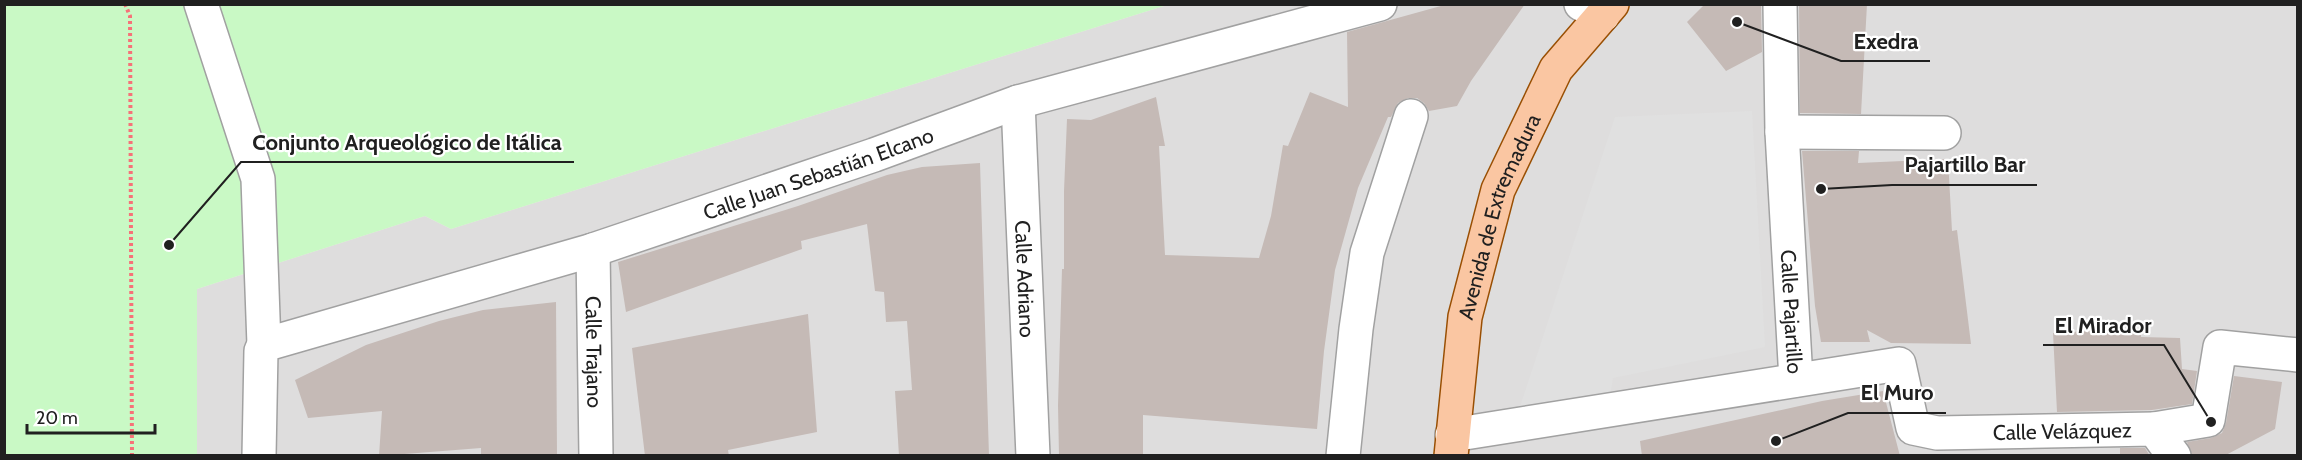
<svg xmlns="http://www.w3.org/2000/svg" width="2302" height="460" font-family="Cabin,sans-serif">
  <style>
    .residential { fill: #dedddd }
    .park { fill: #c9f9c5 }
    .parking { fill: #e0e0e0 }
    .building { fill: #c5bab6 }
    .lines { fill: none; stroke-linecap: round; stroke-linejoin: round }
    .minor-casing { stroke: #a1a1a1; stroke-width: 36 }
    .major-casing { stroke: #994f03; stroke-width: 36 }
    .path { stroke: #f77178; stroke-width: 4; stroke-dasharray: 3 3; stroke-linecap: butt }
    .minor { stroke: #fff; stroke-width: 33 }
    .major { stroke: #fac6a2; stroke-width: 33 }
    .labels { text-anchor: middle; dominant-baseline: central; stroke-width: 4.5; stroke-linejoin: round; paint-order: stroke }
    .street-label { font-size: 21px; fill: #202020; stroke: #fff }
    .leader { fill: none; stroke: #202020; stroke-width: 2 }
    .callout-dot { fill: #202020; stroke: #fff; stroke-width: 2 }
    .callout-label { font-size: 22px; text-anchor: middle; font-weight: bold; fill: #202020; stroke: #fff; stroke-width: 4.5; stroke-linejoin: round; paint-order: stroke }
  </style>
  <rect width="100%" height="100%" fill="#f0ebe6"/>
  <path class="residential" d="M1167,5h1130v450h-2100v-166l228,-73 26,13z"/>
  <path class="park" d="M4,5h1163l-716,224 -26,-13 -228,73v167l-192,-1z"/>
  <path class="parking" d="M1752,111l13,236 -152,31 -4,23 -91,12 97,-296z"/>
  <path class="building" d="M1448,4h77l-54,77 -14,25 -28,5 -5,-8 -7,-5h-9l-10,5 -7,14h-3l-30,71 -23,82 -11,81 -7,78 -174,-14v41h-84l-1,-51 4,-136h2v-78l3,-72 24,1 65,-23 9,49h-6l6,109 94,3 12,-42 12,-71 5,1 22,-54 38,15 -1,-75z
    M1705,4h56l1,48 -36,19 -39,-49z
    M1799,4h68l-6,110 -61,-1z
    M1802,151h57l-1,12 90,-4 4,72 5,-1 14,114 -80,-1 -24,-13 3,12h-49l-6,-36z
    M980,163l9,293h-90l-4,-65 17,-1 -5,-69 -21,1 -2,-30 -9,-1 -8,-67 -66,17 1,8 -176,63 -8,-50 180,-56 89,-31 35,-8z
    M556,302l1,154h-76v-8l-102,8 3,-45 -74,7 -13,-38 71,-35 73,-24 44,-11z
    M808,314l9,118 -89,18 1,6h-84l-13,-108z
    M2141,328v9l39,1 2,31 15,2 -5,33 -40,6 -95,2 -4,-79z
    M2234,376l48,6 -7,47 -51,27h-32l-5,-14 24,-4 11,-5 4,-10z
    M1883,391l17,65h-258l-2,-15 182,-40z
    M2120,448h25l5,8h-30z"/>
  <g class="lines">
    <g class="minor-casing">
      <g id="minor">
        <path d="M201,4l57,175 6,166"/>
        <path d="M1581,4l22,11"/>
        <path id="s1" d="M1780,4l2,128 14,248"/>
        <path id="s2" d="M1018,102l15,354"/>
        <path d="M1782,132l162,1"/>
        <path id="s3" d="M593,250l3,206"/>
        <path d="M2154,429l54,-9 12,-73 78,8"/>
        <path id="s4" d="M1452,435l447,-71 14,64 24,5 217,-4 20,27"/>
        <path id="s5" d="M259,456l2,-105 3,-6 329,-95 281,-95 144,-53 362,-98"/>
        <path d="M1343,456l13,-127 11,-76 44,-137"/>
      </g>
    </g>
    <g class="major-casing">
      <g id="major">
        <path id="s6" d="M1451,456l14,-139 33,-127 58,-121 56,-65"/>
      </g>
    </g>
    <path class="path" d="M125,4l5,12 2,440"/>
    <use href="#minor" class="minor"/>
    <use href="#major" class="major"/>
  </g>
  <g class="labels">
    <g class="street-label">
      <text stroke="none"><textPath href="#s5" startOffset="692">Calle Juan Sebastián Elcano</textPath></text>
      <text stroke="none"><textPath href="#s6" startOffset="246">Avenida de Extremadura</textPath></text>
      <text stroke="none"><textPath href="#s2" startOffset="177">Calle Adriano</textPath></text>
      <text stroke="none"><textPath href="#s1" startOffset="308">Calle Pajartillo</textPath></text>
      <text stroke="none"><textPath href="#s3" startOffset="102">Calle Trajano</textPath></text>
      <text stroke="none"><textPath href="#s4" startOffset="668">Calle Velázquez</textPath></text>
    </g>
  </g>
  <path class="leader" d="M1737 22L1841 61H1930M169 245L241 162H574M1821 189L1892 185H2037M2211 422L2164 345H2043M1776 441L1848 413H1946"/>
  <g class="callout-dot">
    <circle cx="1737" cy="22" r="6"/>
    <circle cx="169" cy="245" r="6"/>
    <circle cx="1821" cy="189" r="6"/>
    <circle cx="2211" cy="422" r="6"/>
    <circle cx="1776" cy="441" r="6"/>
  </g>
  <g class="callout-label">
    <text x="1886" y="49">Exedra</text>
    <text x="407" y="150">Conjunto Arqueológico de Itálica</text>
    <text x="1965" y="172">Pajartillo Bar</text>
    <text x="2103" y="333">El Mirador</text>
    <text x="1897" y="400">El Muro</text>
  </g>
  <rect width="2302" height="460" fill="none" stroke="#202020" stroke-width="12"/>
  <path d="M27 424v9h128v-9" fill="none" stroke="#202020" stroke-width="3"/>
  <text x="36" y="424" font-size="18" fill="#202020" stroke="#ffffff" stroke-width="4.5" paint-order="stroke">20 m</text>
</svg>
